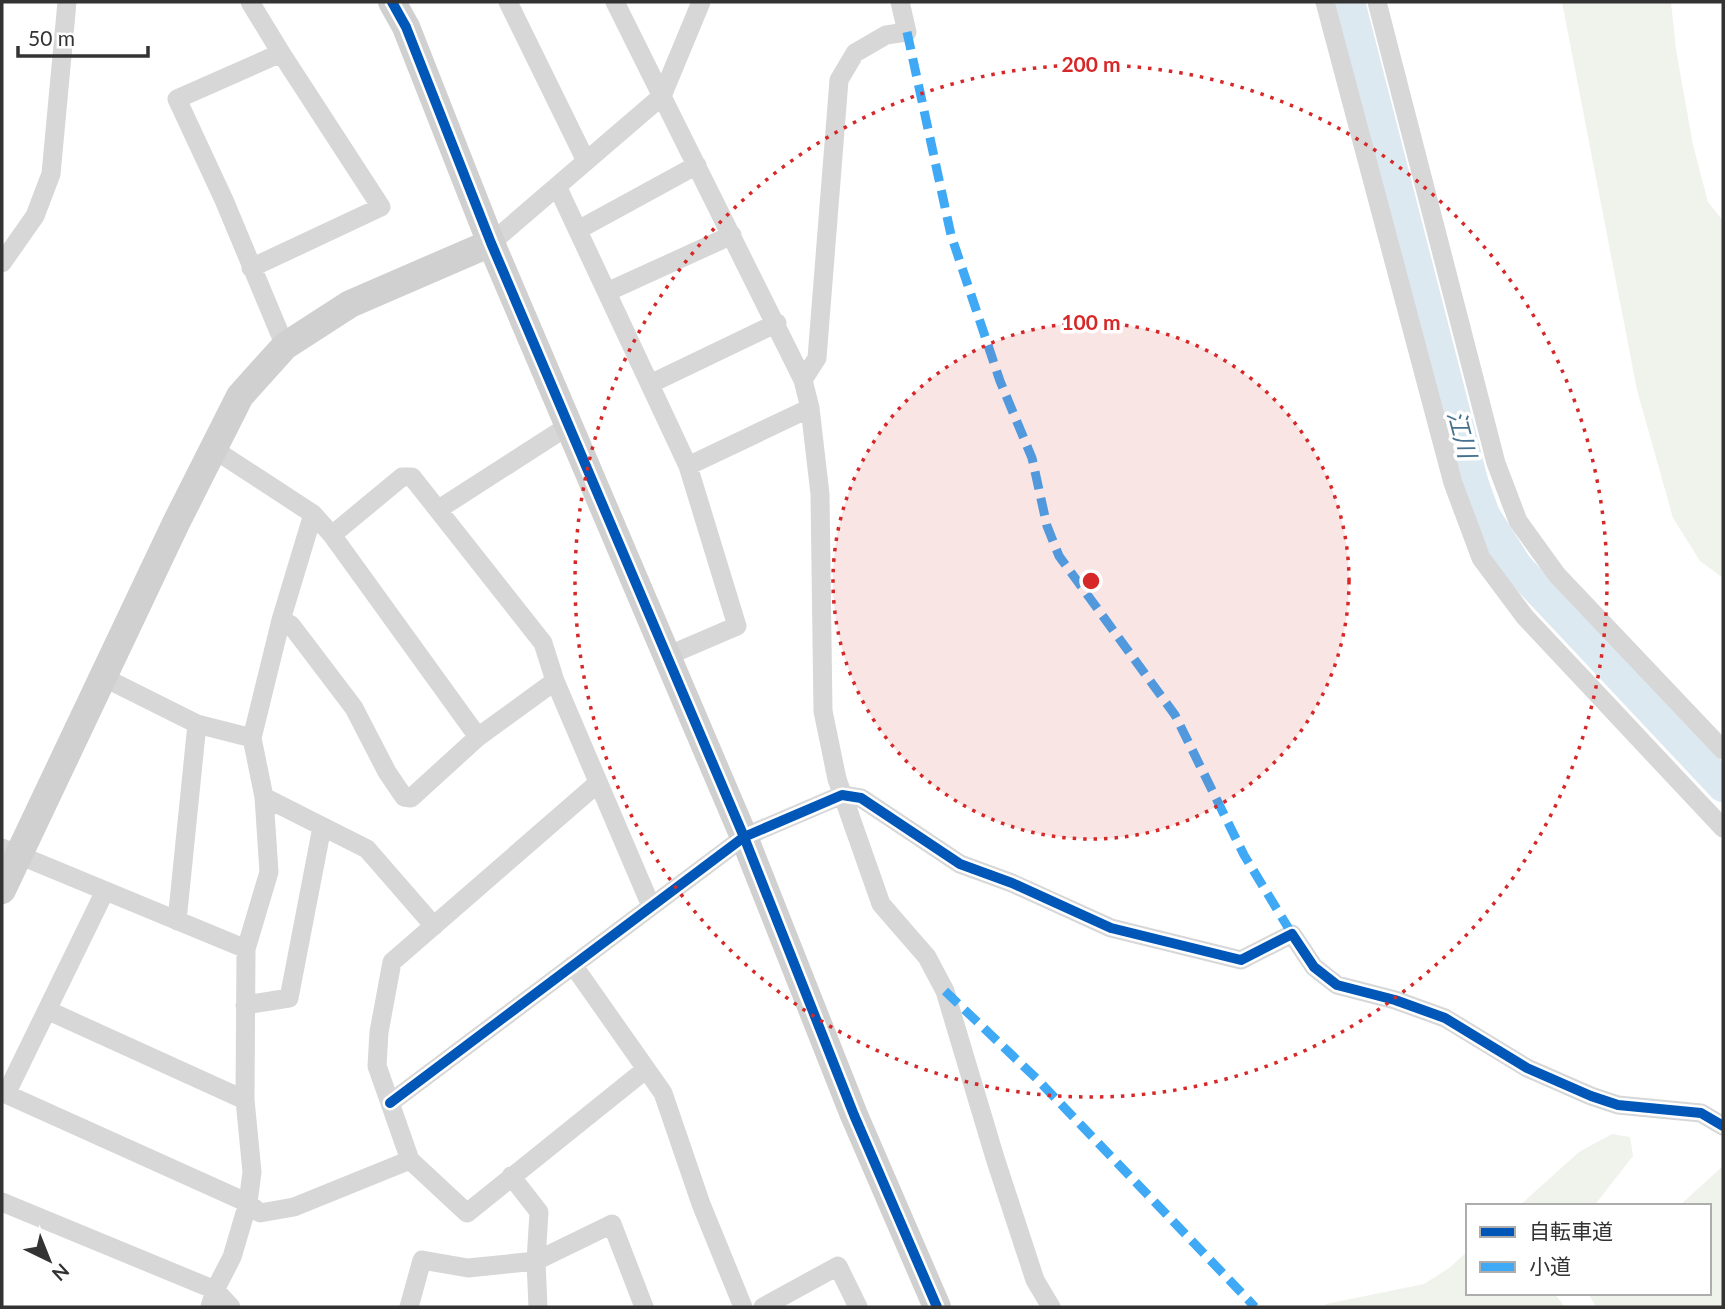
<svg xmlns="http://www.w3.org/2000/svg" width="1725" height="1309" font-family="Lato,'Noto Sans JP',sans-serif">
  <style>
    .green { fill: #f0f3ec }
    .lines { fill: none; stroke-linecap: round; stroke-linejoin: round }
    .river { stroke: #dde9f0; stroke-width: 32 }
    .street { stroke: #d7d7d7; stroke-width: 19 }
    .secondary { stroke: #d0d0d0; stroke-width: 28 }
    .quiet { stroke: #3fa9f5; stroke-width: 9; stroke-dasharray: 18 9; stroke-linecap: butt }
    .cycleway-casing { stroke: #fff; stroke-width: 15 }
    .cycleway { stroke: #0057b8; stroke-width: 10 }
    .ring { fill: none; stroke: #d62828; stroke-width: 3.5; stroke-dasharray: 3.5 7 }
    .labels { text-anchor: middle; dominant-baseline: central; stroke-width: 7; stroke-linejoin: round; paint-order: stroke }
    .water-label { font-size: 24px; font-style: italic; fill: #46728f; stroke: #fff }
    .centre { fill: #d62828; stroke: #fff; stroke-width: 3.5 }
    .ring-label { font-size: 21px; text-anchor: middle; font-weight: bold; fill: #d62828; stroke: #fff; stroke-width: 7; stroke-linejoin: round; paint-order: stroke }
  </style>
  <rect width="100%" height="100%" fill="#fff"/>
  <path class="green" d="M1562,2h109l5,48 17,95 15,57 15,19v357l-23,-17 -27,-43 -36,-128z
    M1612,1134l18,3 3,19 -39,50h-75l60,-54z
    M1723,1166v141h-127l-8,-14h121v-87h-30z
    M1468,1251v42h86l11,14h-240l1,-3 98,-20 25,-16z"/>
  <g class="lines">
    <path class="river" d="M1349,2l123,479 12,34 33,52 206,219"/>
    <path class="street" d="M250,2l31,51 100,154 -130,61
      M508,2l78,159
      M615,2l188,378 7,28 10,86 3,217 14,68 44,125 46,53 18,34 50,167 40,122 16,27
      M1325,2l128,481 28,75 44,59 198,211
      M1377,2l119,461 22,58 39,54 166,175
      M281,53l-104,46 47,101 61,146
      M557,186l131,280 49,160 -70,30
      M578,230l119,-65
      M491,243l171,-147 39,-94
      M2,263l33,-47 16,-42 16,-172
      M607,292l125,-57
      M803,380l14,-22 22,-278 16,-27 31,-18 21,-3 -7,-30
      M650,384l127,-61
      M212,448l101,66 19,21 146,202
      M688,466l122,-58
      M439,509l129,-83
      M332,535l70,-58h10l131,166 12,38 96,225
      M281,620l10,5 63,83 33,64 17,25 7,1 67,-61 77,-56
      M103,677l94,47 55,14
      M598,783l-206,179 -13,70 -2,34 33,94 57,53 178,-143
      M264,797l103,52 67,77
      M2,848l244,101
      M105,891l-99,203 242,109 12,10 34,-6 116,-47
      M177,921l20,-197
      M573,965l90,128 38,111 42,103
      M245,1005l44,-7 33,-171
      M47,1010l198,90
      M390,1103l354,-266 98,-42 19,3 99,66 52,19 99,45 130,32 51,-26 22,33 23,18 58,15 50,18 82,50 64,28 27,9 83,8 22,13
      M511,1176l28,36 -3,49 2,46
      M2,1202l213,88 16,17
      M210,1307l5,-17 17,-33 16,-54 4,-31 -7,-72 1,-151 23,-77 -5,-75 -12,-59 29,-118 32,-106
      M409,1307l13,-47 46,8 68,-7 76,-37 32,83
      M763,1307l75,-41 20,41"/>
    <path class="secondary" d="M392,2l14,25 85,216 253,594 110,278 83,192
      M2,890l174,-367 64,-127 45,-50 65,-42 141,-61"/>
    <path class="quiet" d="M907,32l44,203 49,146 32,77 15,68 12,30 116,159 69,140 48,79
      M945,991l92,88 218,228"/>
    <g class="cycleway-casing">
      <path id="cycleway" d="M392,2l14,25 85,216 253,594 110,278 83,192
        M390,1103l354,-266 98,-42 19,3 99,66 52,19 99,45 130,32 51,-26 22,33 23,18 58,15 50,18 82,50 64,28 27,9 83,8 22,13"/>
    </g>
    <use href="#cycleway" class="cycleway"/>
  </g>
  <circle cx="1091" cy="581" r="258" fill="#d62828" fill-opacity=".12"/>
  <g class="ring">
    <circle cx="1091" cy="581" r="258"/>
    <circle cx="1091" cy="581" r="516"/>
  </g>
  <g class="labels">
    <g class="water-label">
      <text transform="translate(1463 434) rotate(75)">江川</text>
    </g>
  </g>
  <circle cx="1091" cy="581" r="10" class="centre"/>
  <g class="ring-label">
    <text x="1091" y="72">200 m</text>
    <text x="1091" y="330">100 m</text>
  </g>
  <rect width="1725" height="1309" fill="none" stroke="#333333" stroke-width="7"/>
  <rect x="1466" y="1204" width="245" height="91" fill="#ffffff" stroke="#adadad" stroke-width="2"/>
  <rect x="1480" y="1227" width="35" height="10" fill="#0057b8" stroke="#adadad" stroke-width="2"/>
  <text x="1529" y="1239" font-size="21" fill="#333333">自転車道</text>
  <rect x="1480" y="1262" width="35" height="10" fill="#3fa9f5" stroke="#adadad" stroke-width="2"/>
  <text x="1529" y="1274" font-size="21" fill="#333333">小道</text>
  <g transform="translate(49 1260) rotate(137)" stroke="#ffffff" stroke-width="5" paint-order="stroke">
  <path d="M0-5L12 26L0 18L-12 26Z" fill="#333333"/>
  <text y="-10" font-size="19" font-weight="bold" text-anchor="middle" fill="#333333">N</text>
  </g>
  <path d="M18 46v10h130v-10" fill="none" stroke="#333333" stroke-width="3.5"/>
  <text x="28" y="46" font-size="21" fill="#333333" stroke="#ffffff" stroke-width="5" paint-order="stroke">50 m</text>
</svg>
